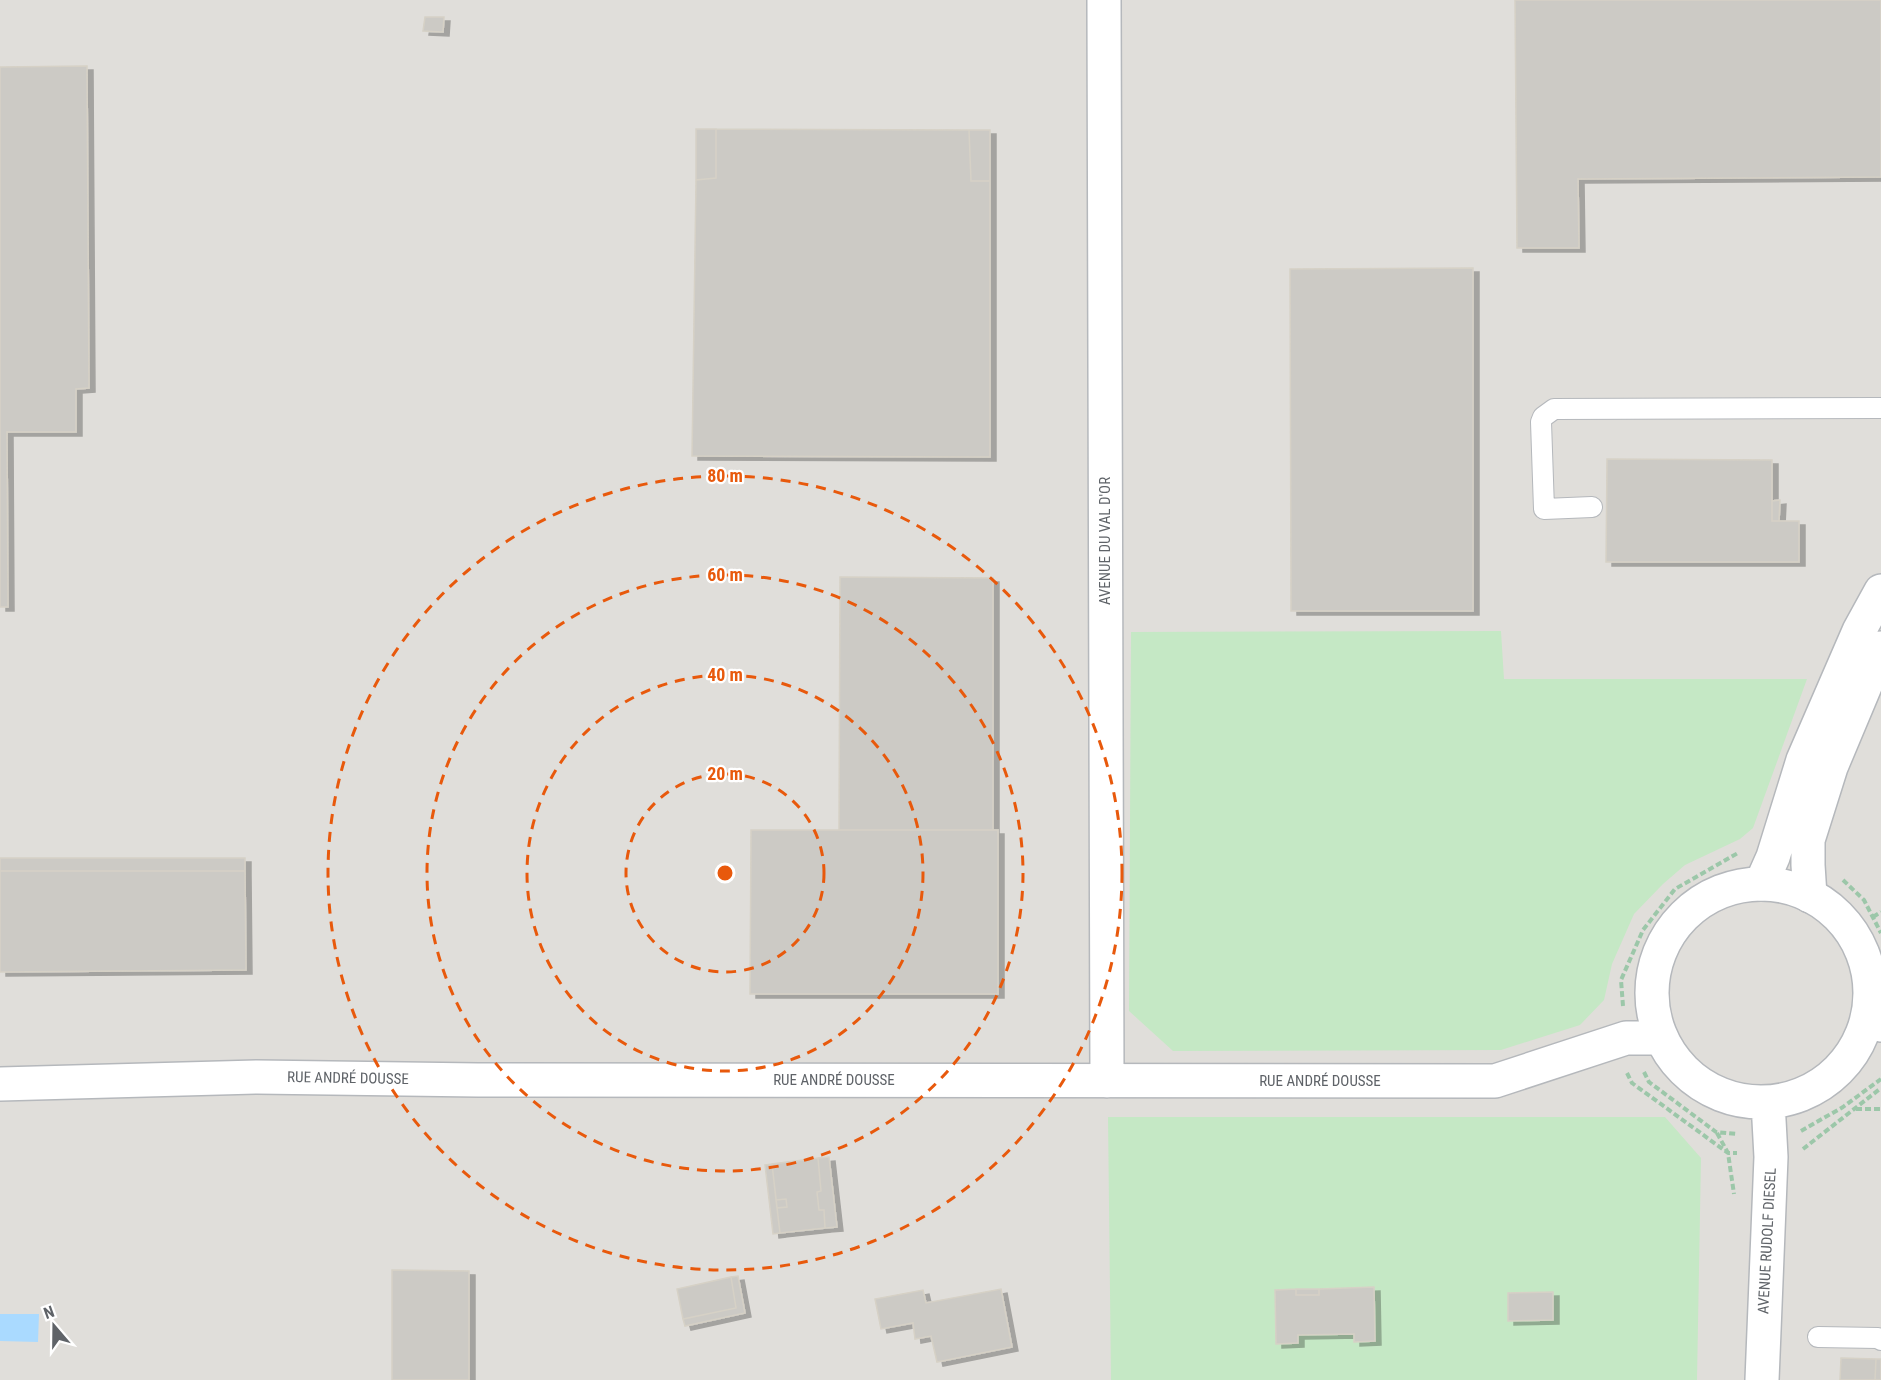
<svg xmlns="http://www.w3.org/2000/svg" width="1881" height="1380" font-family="'Roboto Condensed',sans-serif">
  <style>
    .industrial { fill: #e0deda }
    .green { fill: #c5e8c5 }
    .water { fill: #aadaff }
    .building { fill: #cccac5; stroke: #d6d1c6; stroke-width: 1.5; filter: url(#shadow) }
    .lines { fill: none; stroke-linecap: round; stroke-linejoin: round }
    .service-casing { stroke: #b5b8bc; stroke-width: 22 }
    .minor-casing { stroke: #b5b8bc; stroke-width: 36 }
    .tertiary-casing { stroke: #b5b8bc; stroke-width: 36 }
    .path { stroke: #9cc7a9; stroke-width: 4; stroke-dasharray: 6 3; stroke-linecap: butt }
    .service { stroke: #fff; stroke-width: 20 }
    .minor { stroke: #fff; stroke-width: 33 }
    .tertiary { stroke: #fff; stroke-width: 33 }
    .ring { fill: none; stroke: #e8590c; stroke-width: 3; stroke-dasharray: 10 8 }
    .labels { text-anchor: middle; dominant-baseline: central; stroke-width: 4.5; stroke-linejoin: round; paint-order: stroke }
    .street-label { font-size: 15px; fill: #5f6368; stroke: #fff }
    .centre { fill: #e8590c; stroke: #fff; stroke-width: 3 }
    .ring-label { font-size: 18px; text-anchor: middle; font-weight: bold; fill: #e8590c; stroke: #fff; stroke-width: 4.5; stroke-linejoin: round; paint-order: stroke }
  </style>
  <defs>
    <filter id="shadow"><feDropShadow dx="6" dy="4" stdDeviation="0" flood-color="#0004"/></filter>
  </defs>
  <rect width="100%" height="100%" fill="#f1efe8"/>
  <path class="industrial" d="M0,0h1881v1380h-1881z"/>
  <path class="green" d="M1501,631l3,48h303l-54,149 -13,11 -55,26 -22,19 -29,30 -22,50 -8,36 -24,25 -79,25 -328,1 -44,-40 2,-379z
    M1108,1117h557l36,41 -4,222h-586z"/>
  <path class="water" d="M0,1314h39l-1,28 -38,-1z"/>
  <path class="building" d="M1515,0h366v177l-303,2 1,69h-62z
    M425,17h19l-1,15 -20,-1z
    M87,66l2,322 -13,1v43h-69l1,175h-8v-540z
    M696,129h20v49l-20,2z
    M716,129l253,1 2,51h19v276l-298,-1 4,-276 20,-2z
    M969,130h21v51h-19z
    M1473,268v343h-182l-1,-342z
    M1607,459l165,1v61h27v41h-193z
    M1780,500l-1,21h-7v-20z
    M840,577l153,1v252h-154z
    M751,830h247v164h-248z
    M0,858h245v13h-245z
    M0,871h245l1,99 -246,2z
    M829,1157l8,70 -12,1 -1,-18h-5l-2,-18 4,-1 -3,-33z
    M818,1158l3,33 -4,1 2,18h5l1,18 -45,5 -3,-25 10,-1 -1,-8 -10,1 -4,-36z
    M772,1164l8,69 -7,1 -8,-69z
    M786,1199l1,8 -10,1 -1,-8z
    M392,1270l77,1v109h-77z
    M738,1276l7,37 -60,13 -2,-7 53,-11 -5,-31z
    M731,1277l5,31 -53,11 -6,-30z
    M1374,1287l1,54 -21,1v-8l-56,1v8l-22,1 -1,-54 21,-1v6h23v-6z
    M1001,1289l11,58 -75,15 -6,-26 -16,3 -2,-16 -32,6 -6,-30 48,-9 3,13z
    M1296,1289h23v6h-23z
    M1553,1292v28l-45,1v-28z
    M1841,1358l35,1 -1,21h-35z
    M1876,1359h5v21h-6z"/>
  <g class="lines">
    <g class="service-casing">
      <path id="service" d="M1592,507l-48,2 -3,-87 2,-5 11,-8 327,-1
        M1818,1337l60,1 3,2"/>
    </g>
    <g class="minor-casing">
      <path id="minor" d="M1104,0l3,1081
        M1761,884l12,-27 30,-97 56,-129 22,-40
        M1810,896l-2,-31v-25l23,-73 50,-119
        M1868,1017l13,8
        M0,1084l257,-7 221,3 1017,1 131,-43h35"/>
    </g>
    <g class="tertiary-casing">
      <path id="tertiary" d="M1652 993a109 109 0 1 1 218 0a109 109 0 1 1-218 0Z
        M1762,1380l9,-223 -3,-55"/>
    </g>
    <path class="path" d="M1843,880l21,20 17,33
      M1873,917l8,-5
      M1623,1006l-2,-26 22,-50 32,-41 63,-36
      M1644,1072l5,10 67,50 21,2
      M1627,1073l5,10 96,70h9
      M1856,1109h25
      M1801,1131l42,-24 38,-28
      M1717,1133l11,20 6,41
      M1803,1149l78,-61"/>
    <use href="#service" class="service"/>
    <use href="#minor" class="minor"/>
    <use href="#tertiary" class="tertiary"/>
  </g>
  <g class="ring">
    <circle cx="725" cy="873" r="99"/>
    <circle cx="725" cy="873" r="198"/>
    <circle cx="725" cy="873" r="298"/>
    <circle cx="725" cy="873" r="397"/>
  </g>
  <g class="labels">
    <g class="street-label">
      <text transform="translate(1105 541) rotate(-90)">AVENUE DU VAL D'OR</text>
      <text transform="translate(348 1078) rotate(1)">RUE ANDRÉ DOUSSE</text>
      <text x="834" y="1080">RUE ANDRÉ DOUSSE</text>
      <text x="1320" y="1081">RUE ANDRÉ DOUSSE</text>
      <text transform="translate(1767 1241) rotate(-87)">AVENUE RUDOLF DIESEL</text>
    </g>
  </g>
  <circle cx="725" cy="873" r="9" class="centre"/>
  <g class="ring-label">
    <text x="725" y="482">80 m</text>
    <text x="725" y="581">60 m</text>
    <text x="725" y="681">40 m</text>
    <text x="725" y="780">20 m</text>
  </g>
  <g transform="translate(54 1326) rotate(340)" stroke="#ffffff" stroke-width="4.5" paint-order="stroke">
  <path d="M0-4.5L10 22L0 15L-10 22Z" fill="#5f6368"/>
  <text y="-9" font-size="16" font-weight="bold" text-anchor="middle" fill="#5f6368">N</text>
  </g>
</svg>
